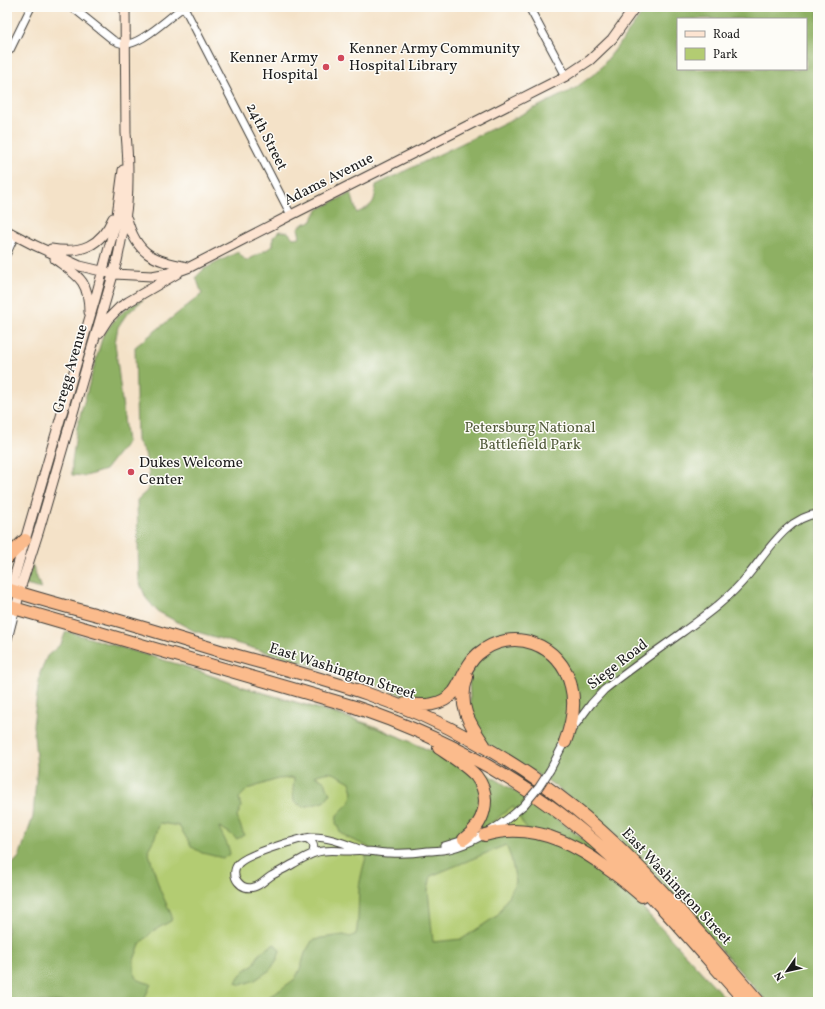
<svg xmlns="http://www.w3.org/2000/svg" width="825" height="1009" font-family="Vollkorn,serif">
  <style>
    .green { fill: #b3cc72; stroke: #687447 }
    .forest { fill: #8eb064; stroke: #556640; fill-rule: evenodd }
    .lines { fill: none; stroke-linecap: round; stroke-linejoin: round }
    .street-casing { stroke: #3c3a36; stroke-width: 9 }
    .secondary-casing { stroke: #3c3a36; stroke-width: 11 }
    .highway-casing { stroke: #3c3a36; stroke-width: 14 }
    .street { stroke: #fff; stroke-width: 7 }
    .secondary { stroke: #fde4d1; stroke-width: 9 }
    .highway { stroke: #fbbb8c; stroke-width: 12 }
    .street-bridge-casing { stroke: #3c3a36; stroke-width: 9; stroke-linecap: butt }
    .street-bridge { stroke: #fff; stroke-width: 7 }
    .poi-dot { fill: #d1495b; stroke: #fdfcf7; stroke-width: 1.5 }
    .labels { text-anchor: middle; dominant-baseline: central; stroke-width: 3; stroke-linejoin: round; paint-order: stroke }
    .poi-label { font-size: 15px; fill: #1c1c1c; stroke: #fdfcf7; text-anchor: start }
    .street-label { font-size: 15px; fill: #1c1c1c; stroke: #fdfcf7 }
    .park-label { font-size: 15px; fill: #515a3a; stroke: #fdfcf7 }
  </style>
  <rect width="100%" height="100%" fill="#fdfcf7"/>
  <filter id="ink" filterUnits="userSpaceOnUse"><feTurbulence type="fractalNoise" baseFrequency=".025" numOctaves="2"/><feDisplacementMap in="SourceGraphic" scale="8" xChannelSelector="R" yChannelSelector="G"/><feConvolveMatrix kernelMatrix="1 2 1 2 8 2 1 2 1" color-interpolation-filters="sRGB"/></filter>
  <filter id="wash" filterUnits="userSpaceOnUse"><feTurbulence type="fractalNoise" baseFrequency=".012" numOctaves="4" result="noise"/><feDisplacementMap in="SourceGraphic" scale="16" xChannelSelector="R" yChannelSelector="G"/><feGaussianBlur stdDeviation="0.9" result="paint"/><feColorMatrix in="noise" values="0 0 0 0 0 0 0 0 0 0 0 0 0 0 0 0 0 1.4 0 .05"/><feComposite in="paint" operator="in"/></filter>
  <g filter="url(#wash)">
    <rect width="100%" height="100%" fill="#f4e2c8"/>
    <path class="green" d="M184,666l59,21 95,27 34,11 66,29 32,17 154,117 9,8 16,19 76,87h-718z"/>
    <path class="forest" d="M647,7h171v995h-51l-96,-109 -38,-40 -31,-30 -51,-40 -33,-21 -41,-24 -6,-17 -2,-42 -21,15 -25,10 -33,-14 -38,-13 -158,-46 -37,-20 -11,-13 -7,-17 -2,-81 12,-11v-15l-4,-21 -8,-12 -2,-94 67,-53 -6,-17 8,-8 34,-17 8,9 27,-15v-9l6,-6 9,1 5,6 7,-1 -2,-9 5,-4 9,-3 2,-6 5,-6 32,-16 6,20c16,-8 18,-9 19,-28l198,-96 24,-18 16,-20zM678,19h128v50h-128z
      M145,298l-19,17 -8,12 -3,16 12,99 -22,28 -19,6 -14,-1v-13l5,-35 26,-92 13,-17 13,-11z
      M32,565l2,4 7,20 -15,-4z
      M66,631l118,35 59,21 106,31 56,21 44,21 27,9h4l60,38 44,32 31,27 1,13 113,123h-470l18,-10 18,-13 6,-12 4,-14 7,-12 9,-3 23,-3 6,2 6,-3c3,-15 2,-29 3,-44 1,-14 6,-29 10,-43l-21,-9 -8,-6 -4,-9 1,-8 12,-12 4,-11 -3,-10c-15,-8 -18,-13 -35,-6l10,6 5,12 -6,8 -20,5 -10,-5 -1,-11 1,-13 -16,1 -30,10 -9,9 2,9 -4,10 7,18 -7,4 -9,-7 -9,-5c3,9 10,18 11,27l-7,4 -21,-5 -10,-6 -13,-21 -19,-3 -5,14 -7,13 12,40 12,26 -1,5 -18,10 -13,13 -6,16v12l4,8 13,4 -8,18h-136v-132l12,-13 14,-40 4,-50 -4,-42 7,-52 7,-17 14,-12zM513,806l9,16 10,15 -29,-2 -22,4 5,-12zM506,845l5,13 5,24 -18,33 -36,24 -29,3 -5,-52 3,-14z
      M275,944l5,6 -2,8 -8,12 -15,10 -14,5 -5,-2c3,-10 11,-14 19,-20 4,-12 9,-13 20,-19z"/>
  </g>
  <g filter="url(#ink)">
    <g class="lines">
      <g class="street-casing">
        <path id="street" d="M71,7l6,4 36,29c5,3 10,4 15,4 15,-2 42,-27 55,-37
          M184,7l107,208
          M529,7l37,69
          M10,50l21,-43
          M7,253l8,-18
          M7,643l9,-35
          M573,728l18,-24 13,-14c25,-20 51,-38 76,-56 25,-18 50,-36 69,-60 18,-22 39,-58 69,-60
          M550,770l16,-31
          M306,838c7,4 10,8 6,16
          M444,846l23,-7
          M365,851c-17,-6 -34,-14 -52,-14 -14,1 -65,17 -74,26 -5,5 -6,13 -1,19 4,5 10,7 16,5 6,-1 12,-8 17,-11 7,-4 15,-8 22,-12 9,-5 19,-12 30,-13 8,-1 16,0 24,0 6,0 12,-1 18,0 8,0 16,2 24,2 14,1 26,0 39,-2 7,0 14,-1 21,-2 29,-7 53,-24 75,-44"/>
      </g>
      <g class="secondary-casing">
        <path id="secondary" d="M127,219c10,36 26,41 60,48
          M7,231l27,14 46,21 34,8 38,2 27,-5 11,-4 101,-52 275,-139 24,-16 22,-21 23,-32
          M51,249c30,5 50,-3 62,-31
          M55,259c23,17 34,21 34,53
          M99,333l9,-14 12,-12 8,-5 50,-29
          M7,598l5,-13 84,-289 18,-67 3,-14 6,-45
          M16,608l5,-22 18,-56 78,-269c4,-19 8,-38 10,-57 2,-24 1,-48 -1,-71l-1,-126"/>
      </g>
      <g class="highway-casing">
        <path id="highway" d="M7,558l18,-18
          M7,589c34,11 68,20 102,29 37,10 74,22 111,33 49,14 100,26 148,43 73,25 145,65 205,113 70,56 127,127 186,195
          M7,606l348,101c95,32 184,82 257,150 48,45 90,96 134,145
          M467,677c-10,28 2,46 17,68
          M405,704c18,2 36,3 49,-12 9,-12 12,-28 24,-38 34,-29 83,-10 93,32 5,19 1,38 -6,56
          M439,748c12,8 27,17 37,28 17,22 8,48 -12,63
          M485,835c44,-13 88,7 123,34 12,8 23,18 34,27"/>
      </g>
      <use href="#street" class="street"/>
      <use href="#secondary" class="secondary"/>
      <use href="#highway" class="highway"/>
      <g class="street-bridge-casing">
        <path id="street-bridge" d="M524,805l15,-18 11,-17"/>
      </g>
      <use href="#street-bridge" class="street-bridge"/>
    </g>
  </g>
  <g class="poi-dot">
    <circle cx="341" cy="58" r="4"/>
    <circle cx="326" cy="67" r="4"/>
    <circle cx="131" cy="472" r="4"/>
  </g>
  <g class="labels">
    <g class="poi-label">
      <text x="349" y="49">Kenner Army Community<tspan x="349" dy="17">Hospital Library</tspan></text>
      <text x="318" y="58" text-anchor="end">Kenner Army<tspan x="318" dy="17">Hospital</tspan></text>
      <text x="139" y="463">Dukes Welcome<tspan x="139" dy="17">Center</tspan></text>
    </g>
    <g class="street-label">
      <text transform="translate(266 137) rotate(63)">24th Street</text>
      <text transform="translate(329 180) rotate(-27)">Adams Avenue</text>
      <text transform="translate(71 369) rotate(-74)">Gregg Avenue</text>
      <text transform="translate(618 665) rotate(-38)">Siege Road</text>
      <text transform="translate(342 672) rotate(18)">East Washington Street</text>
      <text transform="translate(676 887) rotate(47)">East Washington Street</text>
    </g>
    <g class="park-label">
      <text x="530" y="428">Petersburg National<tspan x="530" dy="17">Battlefield Park</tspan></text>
    </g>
  </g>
  <rect width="825" height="1009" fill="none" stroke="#fdfcf7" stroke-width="24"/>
  <rect x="677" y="18" width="130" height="52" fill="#fdfcf7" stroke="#a3a29f"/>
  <rect x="685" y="31" width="20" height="6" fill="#fde4d1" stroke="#a3a29f"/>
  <text x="713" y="38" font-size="12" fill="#1c1c1c">Road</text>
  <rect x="685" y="48" width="20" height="12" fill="#b3cc72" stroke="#a3a29f"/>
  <text x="713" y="58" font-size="12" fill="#1c1c1c">Park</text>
  <g transform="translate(787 971) rotate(236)" stroke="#fdfcf7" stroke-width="3" paint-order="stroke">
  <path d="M0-3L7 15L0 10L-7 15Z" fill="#1c1c1c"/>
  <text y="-6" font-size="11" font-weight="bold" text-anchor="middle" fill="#1c1c1c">N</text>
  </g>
</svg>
